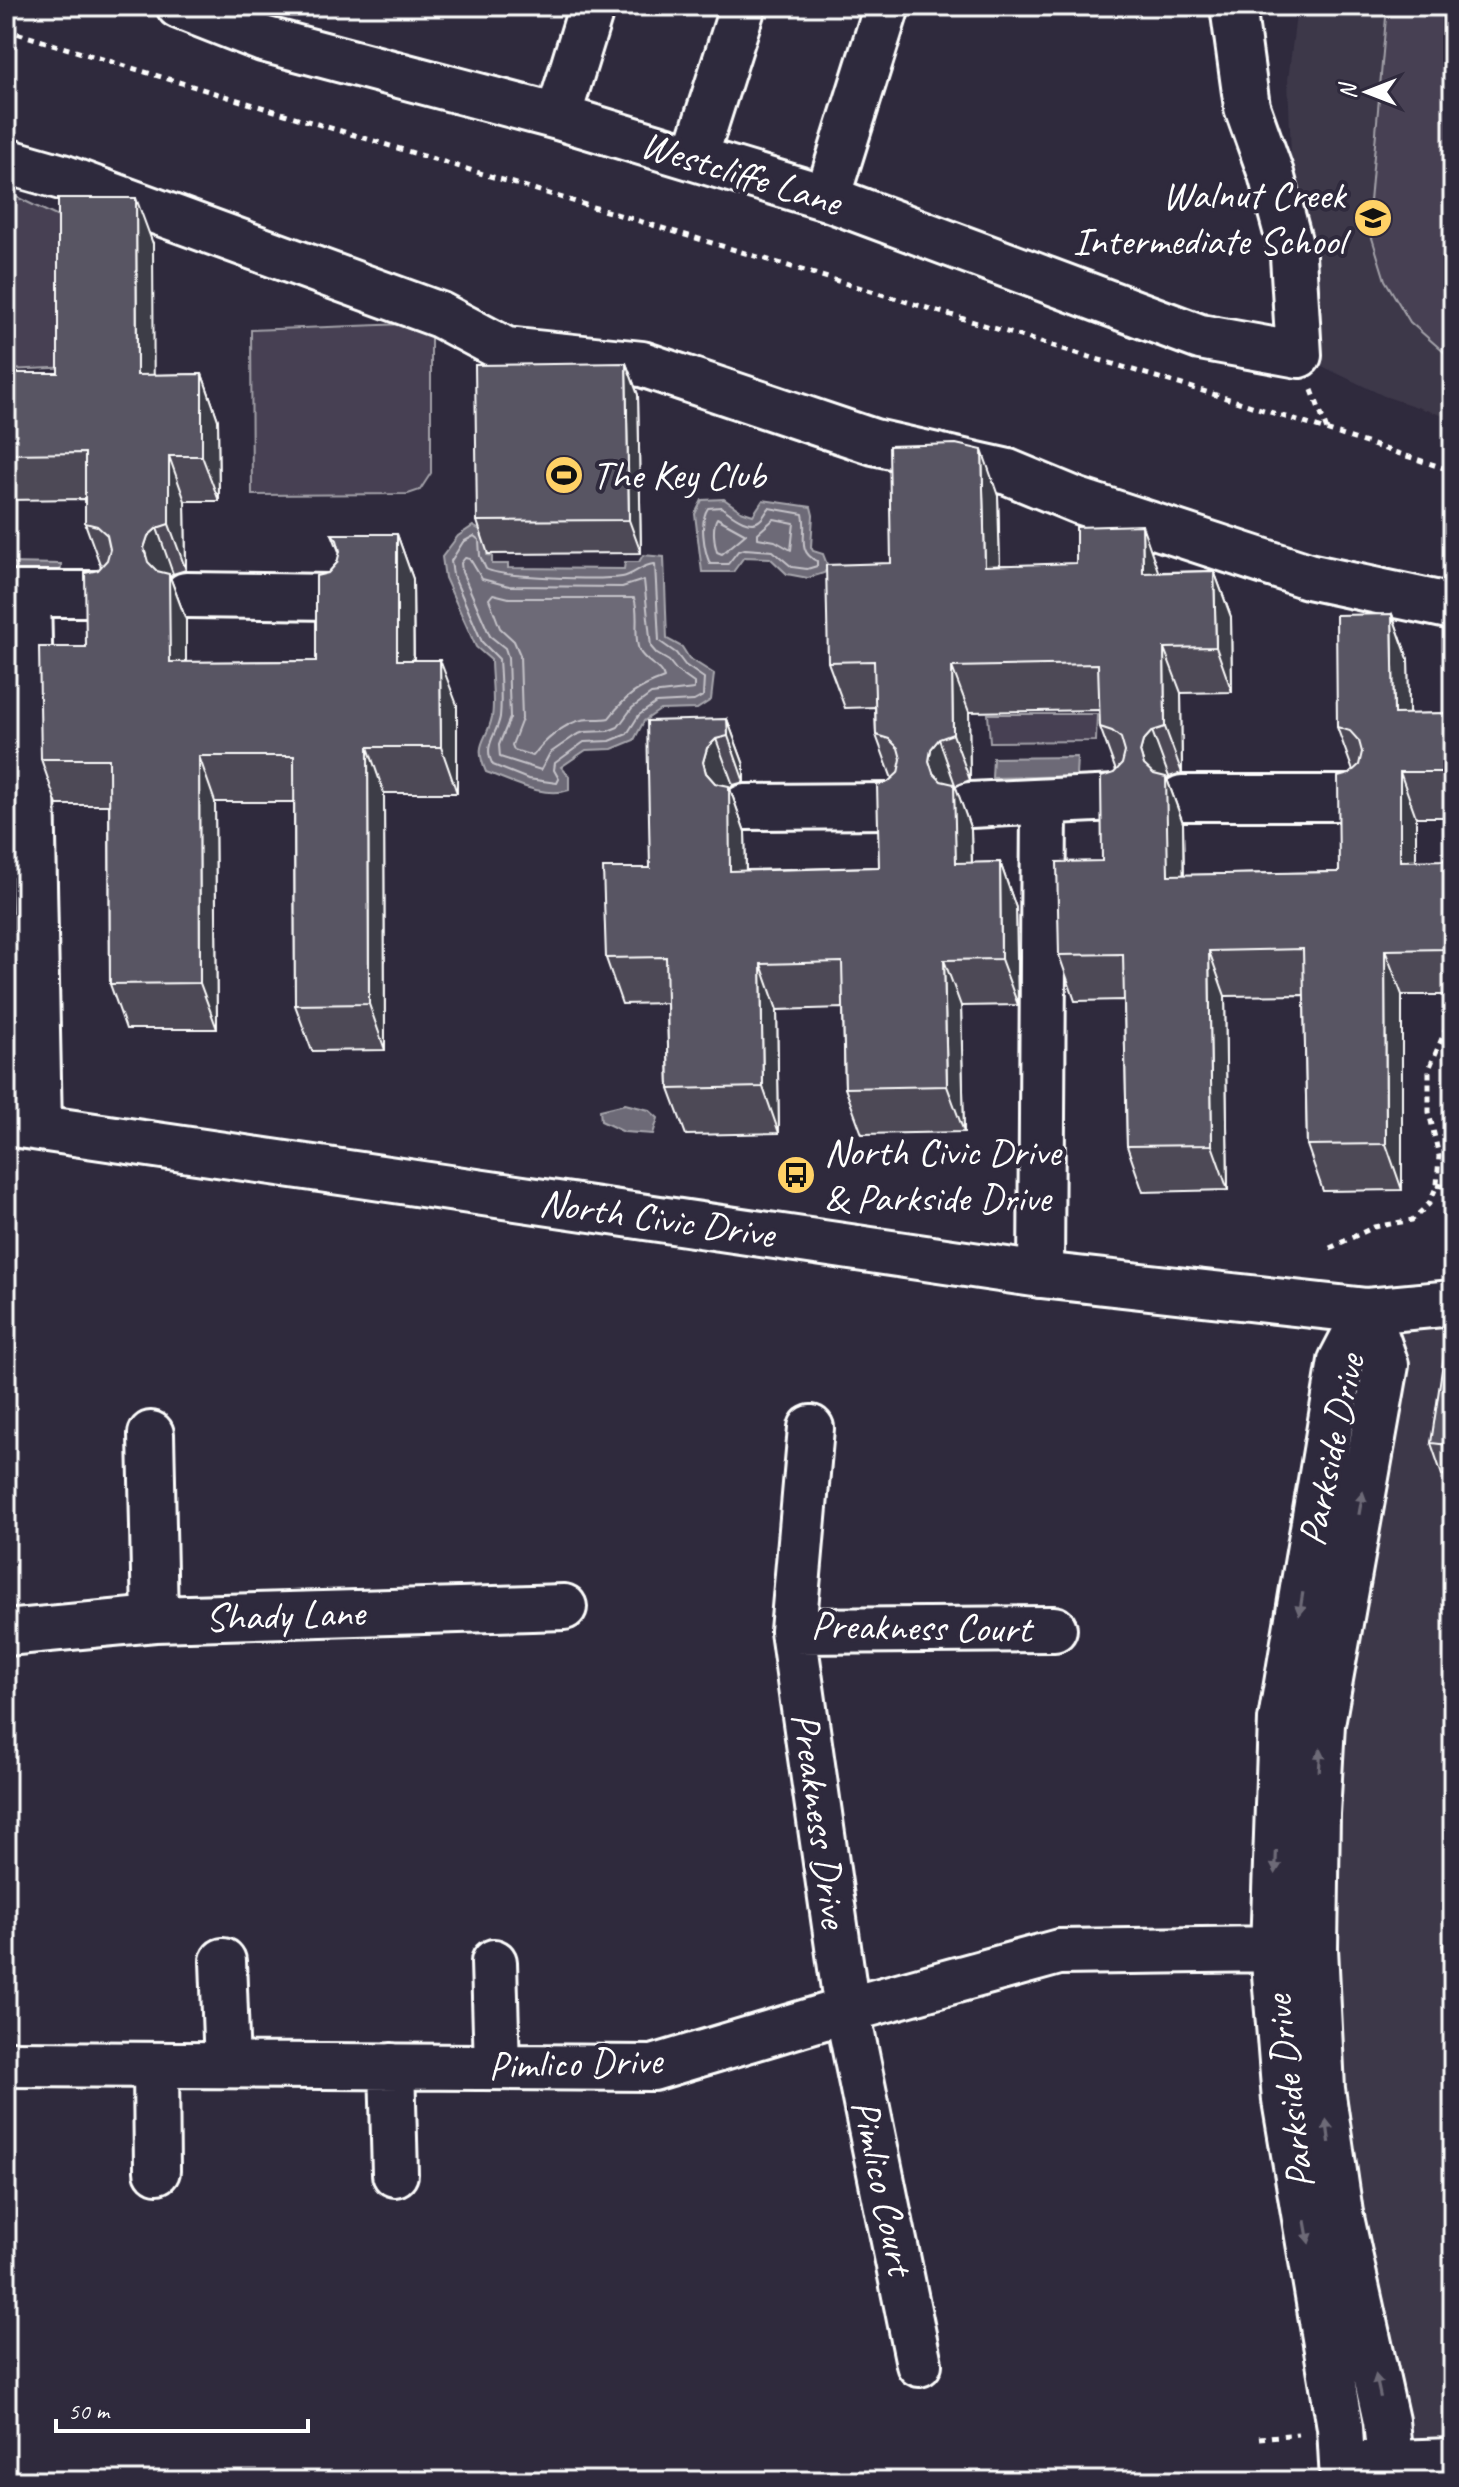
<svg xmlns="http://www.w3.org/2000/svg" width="1459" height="2487" font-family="Caveat,sans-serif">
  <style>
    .built { fill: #3c3749 }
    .green { fill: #464152; stroke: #a2a0a8; stroke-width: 2 }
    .water { fill: #6d6a77; stroke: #a7a6ad; stroke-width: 2 }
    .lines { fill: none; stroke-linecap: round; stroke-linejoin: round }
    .shore { stroke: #c5c3c9; stroke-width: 2 }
    .minor-casing { stroke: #fff; stroke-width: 50 }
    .major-casing { stroke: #fff; stroke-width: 50 }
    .path { stroke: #fff; stroke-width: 5; stroke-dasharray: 6 6; stroke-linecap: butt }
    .minor { stroke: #2f2a3d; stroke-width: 44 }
    .major { stroke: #2f2a3d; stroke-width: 44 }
    .wall { fill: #4d4956; stroke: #fff; stroke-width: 2 }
    .shaded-wall { fill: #3e3c46; stroke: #fff; stroke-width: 2 }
    .building { fill: #595564; stroke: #fff; stroke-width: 2 }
    .oneway { fill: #6d6a77 }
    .labels { text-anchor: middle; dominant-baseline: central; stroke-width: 8; stroke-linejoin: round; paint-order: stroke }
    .street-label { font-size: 40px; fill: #fff; stroke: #2f2a3d }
    .poi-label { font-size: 40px; fill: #fff; stroke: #2f2a3d; text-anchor: start }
  </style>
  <rect width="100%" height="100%" fill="#2f2a3d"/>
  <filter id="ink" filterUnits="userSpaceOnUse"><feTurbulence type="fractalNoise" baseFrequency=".0125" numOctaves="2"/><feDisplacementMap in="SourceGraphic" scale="16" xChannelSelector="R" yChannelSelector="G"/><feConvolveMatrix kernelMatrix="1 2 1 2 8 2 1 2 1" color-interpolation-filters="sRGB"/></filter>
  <g filter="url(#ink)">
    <path class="built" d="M1297,6h156v413l-69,-23 -85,-41 -11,-275z
      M1453,1303v1178h-61l-77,-533 71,-583 -19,-54z"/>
    <path class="green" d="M1387,6h66v349l-8,-2 -35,-31 -25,-42 -17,-55z
      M6,192l67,32 2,143 -69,3z
      M431,323v150l-11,17 -12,4 -156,1 -1,-165z
      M988,714h109l-1,27 -106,1z"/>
    <path class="water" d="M724,499l17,12 12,4 10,-15 48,7 2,8 -2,32 2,4 10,3 5,13 -4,6 -16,5 -21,-4 -17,-16 -26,-1 -11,15h-31l-7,-58 7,-14z
      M473,526l14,8v21l5,1v8h16v4l116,1 1,-7h14l4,-7 21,2 3,82 15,8 7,11 25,16 -3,26 -14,9 -37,1 -16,11 -10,19 -22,9 -26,1 -25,17 8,9v14c-25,9 -60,-10 -83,-18 -13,-30 1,-30 6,-55 3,-17 -1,-40 -1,-57l-15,-13 -31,-69 -3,-21 16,-21z
      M6,563l55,1 -1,18h-54z
      M1077,757l-1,19 -84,2 1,-20z
      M625,1104l24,6 9,8 -5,16 -29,-2 -23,-11 -1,-11z"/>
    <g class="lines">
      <path class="shore" d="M721,507c9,6 28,23 39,13 4,-3 6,-8 9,-12l34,6c5,18 -8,37 14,47v5l-10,3 -15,-2 -19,-16 -28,-2 -7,2 -10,13h-18c-6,-14 -11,-43 -2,-56z
        M717,518l29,16 -24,20 -5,-2c-3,-9 -5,-26 0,-34z
        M774,519l20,4 -3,27 -16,-9 -17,-3v-5z
        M474,536l5,4 1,16 6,13c16,9 115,11 136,8 10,-1 22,-14 33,-13l4,77 17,12 9,12 19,13 -1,18 -9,5 -38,2 -17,12 -12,19 -17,7 -26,1 -29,21 -1,7 5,9 -2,4 -29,-4 -35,-14c-11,-19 4,-30 7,-48 2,-19 0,-40 -1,-58l-17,-17 -29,-67 -2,-14 12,-19z
        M465,558l5,1 12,20 27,7 113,1 22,-7 7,67 6,7 12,7 8,10 17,12v6l-43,5 -19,14 -14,19 -10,4 -24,1 -8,3 -26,18 -9,17 -41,-13 -1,-12 11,-27 -2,-61 -3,-9 -15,-12 -28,-64 -1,-9z
        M493,594l16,4h125c6,16 -1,36 5,52 6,13 22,16 25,28 -27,10 -37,17 -55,40 -9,2 -18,0 -27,2 -18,3 -39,22 -49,36l-19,-6 -2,-5 10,-26 -2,-64 -6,-14 -14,-13 -11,-29z"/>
      <g class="minor-casing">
        <path id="minor" d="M179,6l84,33 295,78 269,81 373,139 99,18 -6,-99 -22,-82 -24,-67 -14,-101
          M558,117l34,-111
          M695,157l48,-151
          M6,161l56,16 378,138 66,35 136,14 232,78 134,30 70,29 230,75 145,31
          M827,198l60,-192
          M6,594h96
          M28,594l11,533
          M186,595l146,2
          M1182,798h172
          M970,805l147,-7
          M745,807l148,-1
          M1041,1275l3,-472
          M1367,1311l19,54 -64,359 -5,90 -2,134 7,141 18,124 46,208 6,60
          M811,1428l-18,203 54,379 72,354
          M151,1434l4,185
          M793,1631l261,-2
          M6,1633l149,-14 409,-12
          M223,1961l4,104
          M494,1962l3,105
          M6,2064l647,4 194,-58 212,-58 214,-3
          M156,2065l1,106
          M392,2066l3,108
          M1363,2464l90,-3
          M1343,2481l-3,-54 -55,-327 -12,-151 8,-229 60,-359 26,-50"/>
      </g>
      <g class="major-casing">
        <path id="major" d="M6,1123l1035,152 326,36 86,-8"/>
      </g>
      <path class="path" d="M6,30l1233,372 214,69
        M1312,390l15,40
        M1437,1185l9,2 7,36
        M1330,1248l44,-21 38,-7 17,-16 8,-19 2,-29 -10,-44v-43l24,-57
        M1259,2438l39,-4"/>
      <use href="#minor" class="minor"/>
      <use href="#major" class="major"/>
    </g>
    <path class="wall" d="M153,244v131l49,-1 16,46 1,81h-34l1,69 -13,4 -3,3 16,43v42l130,-1 12,-88 9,-10 3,-9 -8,-20h65l16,45 1,81 43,45v88h-73l1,257 -73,1 -17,-46 -1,-203h-79l2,227h-91l-16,-45 -1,-179h-52l-16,-46 45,-112 12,-77 3,-3 -16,-44v-24l-79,1v-127h52z
      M626,363l12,32 3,158 -153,1 -11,-33z
      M998,496l2,69 158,7 56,-1 17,46 1,75 -51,1 1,80 -13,4 -2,2 16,44 1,52 155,-3 10,-98 4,-3 -16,-44 55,-113 16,45 1,55 44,-1v104h-37v44l37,11v123h-51v195l-79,1 -16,-46 -3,-150 -79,1 3,194 -85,2 -16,-46 -3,-146 -49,1 -16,-46 43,-94 12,-88 2,-2 -16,-44 -1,-17 -130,2 1,68 -15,6 16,44 1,33 28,-1 16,46 2,97 -57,1 3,126 -102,2 -17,-46 -2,-80 -66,2 2,123 -93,2 -17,-46 -2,-86 -45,1 -16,-46 44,-90 77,-149 17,46v17l-11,3 -3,4 15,43 1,38 133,-3 9,-85 4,-3 -16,-44 -1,-28 -30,1 -17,-46 63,-99z
      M1453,1358v124l-2,-6 -9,-1 -11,-32z"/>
    <path class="shaded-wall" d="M136,198l17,46 1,177 -17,-46z
      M626,363l12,32 3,158 -12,-33z
      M202,374l16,46 1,81 -17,-45z
      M982,450l16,46 3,115 -16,-45z
      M169,456l16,45 1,69 -17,-46z
      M1142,525l16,46 1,47 -16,-45z
      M157,528l16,46 -3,3 16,43v88l-16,-46 -26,-114 4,-12z
      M397,534l16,45 1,127 -17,-46z
      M1214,571l17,46 1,75 -16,-45z
      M1392,614l16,45 2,101 -16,-46z
      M1164,648l17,45 1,80 -17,-46z
      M440,660l17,45v88l-16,-46z
      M952,667l17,45 1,68 -17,-46z
      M727,719l17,46v17l-16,-46z
      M1152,731l17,46 -2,2 16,44 1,98 -16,-46 -8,-89 -16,-21 -4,-13 3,-11z
      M716,739l17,46 -3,4 15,43 2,84 -17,-45 -6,-77 -18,-21 -3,-11 4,-14z
      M939,739l32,91 2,79 -17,-46 -11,-56 -16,-46 2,-12z
      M368,747l16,46 1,257 -16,-46z
      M199,756l16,46 2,227 -17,-46z
      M1400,772l16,45v90l-16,-46z
      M1449,860l4,12v88l-4,-11z
      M1000,862l16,46 2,97 -17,-46z
      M1385,950l17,45v195l-16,-46z
      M1209,951l16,45 3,194 -16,-45z
      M944,960l17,46 3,126 -17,-46z
      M761,964l16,46 2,123 -16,-46z"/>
    <path class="building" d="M58,198h78l1,177 65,-1v82h-33v68l-12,4 -9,8 -4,12 4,14 9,9 12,3 1,88 146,-1v-85l12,-3 9,-10 3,-12 -3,-11 -5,-6h65v126h43l1,87h-73l1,257 -74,1 -1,-249h-95l1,227 -90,1 -1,-225h-68l-2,-112h47l-1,-74 13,-3 9,-10 3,-11 -3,-14 -10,-9 -12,-3v-70l-79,1v-81h52z
      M626,363l3,157 -152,1 -2,-156z
      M956,444l26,6 3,116 91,-3v-36l66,-2 1,48 71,-2 2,76 -52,1 1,79 -13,4 -9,10 -3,11 4,13 10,9 12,3 2,98 171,-3 -1,-95 11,-3 10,-9 3,-13 -3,-11 -9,-10 -13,-4 -1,-112 56,-1 2,100 59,-1v59h-53v89l49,-1v89l-64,1 1,194 -79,1 -4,-196 -94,2 3,194 -85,1 -4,-192 -64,1 -2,-93 45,-1 -1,-84 13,-4 8,-9 3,-12 -4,-14 -9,-7 -12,-4 -2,-63 -146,3 1,67 -14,5 -8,10 -2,12 4,12 8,8 13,3 2,79 44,-1 1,97 -57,1 3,126 -102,2 -3,-126 -81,2 2,123 -94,2 -3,-132 -60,1 -3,-90h47l-3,-147 80,-2 1,17 -12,3 -9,9 -4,14 3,11 9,10 14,3 1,85 149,-4 -2,-82 11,-3 10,-9 3,-14 -3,-11 -9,-9 -13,-4 -2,-74 -46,1 -2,-97 65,-2 -2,-117z
      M1444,1356l9,2v110l-6,-1 1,-22 -17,-2z
      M1453,1943v50l-11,-48z"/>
    <defs><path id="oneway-solid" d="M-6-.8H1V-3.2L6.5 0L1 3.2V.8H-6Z" transform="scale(2)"/></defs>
    <g class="oneway">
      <use href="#oneway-solid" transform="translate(1361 1503) rotate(-80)"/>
      <use href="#oneway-solid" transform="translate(1301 1604) rotate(99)"/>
      <use href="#oneway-solid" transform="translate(1320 1760) rotate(-86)"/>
      <use href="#oneway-solid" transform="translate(1276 1862) rotate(92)"/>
      <use href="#oneway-solid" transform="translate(1328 2131) rotate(-98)"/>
      <use href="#oneway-solid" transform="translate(1307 2232) rotate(80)"/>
      <use href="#oneway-solid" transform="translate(1378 2386) rotate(-102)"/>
    </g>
  </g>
  <defs>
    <g id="school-disc" transform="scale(2)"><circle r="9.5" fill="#ffd166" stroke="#2f2a3d"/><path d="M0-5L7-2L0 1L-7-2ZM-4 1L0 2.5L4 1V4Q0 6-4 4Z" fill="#111"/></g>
    <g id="stadium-disc" transform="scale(2)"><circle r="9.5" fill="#ffd166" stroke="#2f2a3d"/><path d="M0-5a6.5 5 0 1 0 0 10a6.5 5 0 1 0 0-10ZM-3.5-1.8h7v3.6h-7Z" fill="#111"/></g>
    <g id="bus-disc" transform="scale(2)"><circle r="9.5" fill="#ffd166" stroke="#2f2a3d"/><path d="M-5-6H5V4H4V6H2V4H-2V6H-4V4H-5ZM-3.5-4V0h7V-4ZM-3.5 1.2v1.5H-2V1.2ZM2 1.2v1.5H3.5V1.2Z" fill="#111"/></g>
  </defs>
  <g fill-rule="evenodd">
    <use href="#school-disc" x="1373" y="218"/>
    <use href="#stadium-disc" x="564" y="475"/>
    <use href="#bus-disc" x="796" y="1175"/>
  </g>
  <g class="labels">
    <g class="street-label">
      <text transform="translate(741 173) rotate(17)">Westcliffe Lane</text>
      <text transform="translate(657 1218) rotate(8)">North Civic Drive</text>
      <text transform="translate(1331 1450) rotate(-78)">Parkside Drive</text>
      <text transform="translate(285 1615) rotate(-2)">Shady Lane</text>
      <text transform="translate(921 1627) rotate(1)">Preakness Court</text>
      <text transform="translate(820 1820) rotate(82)">Preakness Drive</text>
      <text transform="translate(575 2063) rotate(-2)">Pimlico Drive</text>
      <text transform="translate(1289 2092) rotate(-97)">Parkside Drive</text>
      <text transform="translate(883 2187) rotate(78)">Pimlico Court</text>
    </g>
    <g class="poi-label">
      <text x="1345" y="195" text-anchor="end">Walnut Creek<tspan x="1345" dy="46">Intermediate School</tspan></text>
      <text x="592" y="475">The Key Club</text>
      <text x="824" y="1152">North Civic Drive<tspan x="824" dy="46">&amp; Parkside Drive</tspan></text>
    </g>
  </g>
  <rect width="1459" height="2487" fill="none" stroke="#2f2a3d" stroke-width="32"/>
  <rect x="16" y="16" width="1427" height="2455" fill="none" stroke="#fff" stroke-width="3" filter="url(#ink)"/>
  <g transform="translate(1367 92) rotate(270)" stroke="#2f2a3d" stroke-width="6" paint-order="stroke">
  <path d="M0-6L14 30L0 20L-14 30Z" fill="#ffffff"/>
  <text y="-12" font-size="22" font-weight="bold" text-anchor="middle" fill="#ffffff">N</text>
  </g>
  <path d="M56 2419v12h252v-12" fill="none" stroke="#ffffff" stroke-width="4"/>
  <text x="68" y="2419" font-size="24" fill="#ffffff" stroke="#2f2a3d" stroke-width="6" paint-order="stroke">50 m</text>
</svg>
